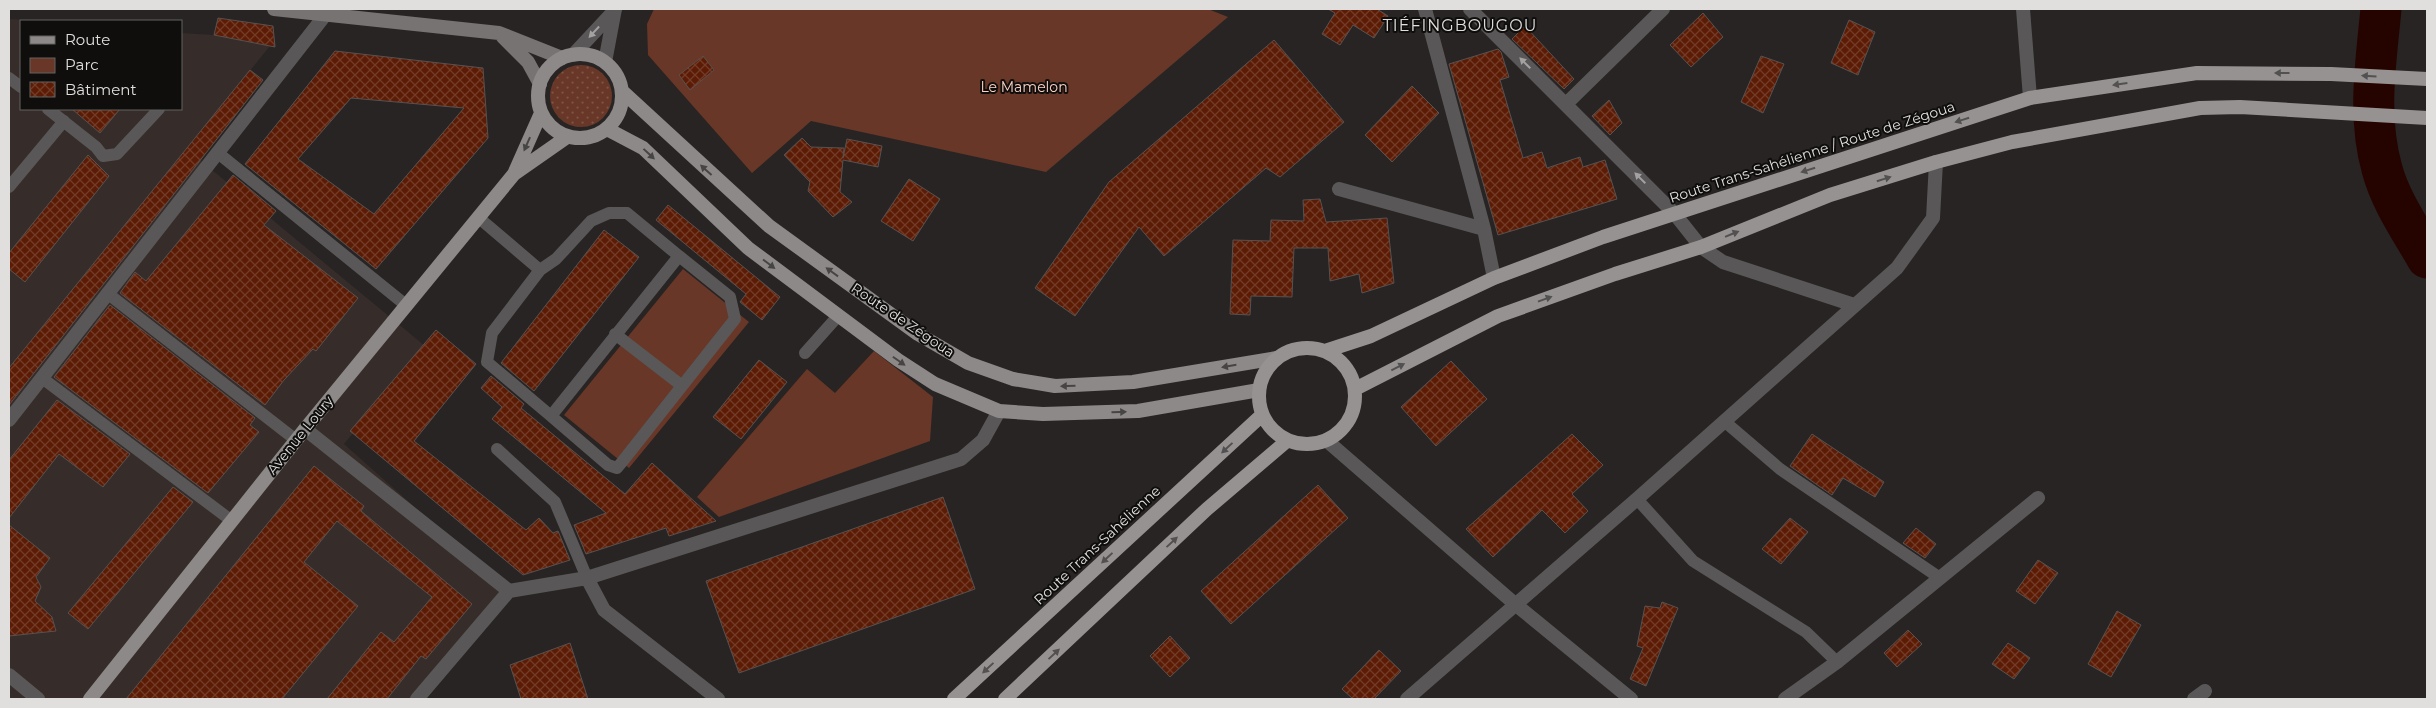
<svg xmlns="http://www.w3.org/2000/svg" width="2436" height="708" font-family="Montserrat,sans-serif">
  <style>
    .built { fill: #362c29 }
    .grass { fill: url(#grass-dots) }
    .green { fill: #683727 }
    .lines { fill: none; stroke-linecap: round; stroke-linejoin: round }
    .river { stroke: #250400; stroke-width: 41 }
    .building { fill: url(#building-cross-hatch); stroke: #565251; fill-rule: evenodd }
    .service { stroke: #595757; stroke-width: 12 }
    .minor { stroke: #595757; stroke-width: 14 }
    .tertiary { stroke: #595757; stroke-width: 14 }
    .secondary { stroke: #767372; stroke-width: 14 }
    .primary { stroke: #8c8988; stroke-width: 14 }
    .trunk { stroke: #969292; stroke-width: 14 }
    .oneway { fill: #a4a2a1 }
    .oneway2 { fill: #525050 }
    .oneway3 { fill: #474544 }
    .labels { text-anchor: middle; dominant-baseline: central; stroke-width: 4; stroke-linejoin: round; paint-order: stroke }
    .park-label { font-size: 14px; fill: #fdd2c5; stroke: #0f0e0d }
    .street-label { font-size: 14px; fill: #e1dfde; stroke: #0f0e0d }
    .quarter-label { font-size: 16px; letter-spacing: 1px; fill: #e1dfde; stroke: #0f0e0d }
  </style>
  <defs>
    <pattern id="grass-dots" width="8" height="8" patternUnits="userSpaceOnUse" patternTransform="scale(1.25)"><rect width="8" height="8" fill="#683727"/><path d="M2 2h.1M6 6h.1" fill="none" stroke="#7d5446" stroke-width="1.8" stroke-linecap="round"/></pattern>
    <pattern id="building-cross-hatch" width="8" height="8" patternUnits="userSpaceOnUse" patternTransform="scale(1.25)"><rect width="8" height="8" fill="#5c1b04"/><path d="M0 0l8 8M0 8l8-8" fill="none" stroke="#733c28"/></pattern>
  </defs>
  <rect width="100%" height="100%" fill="#272423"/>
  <path class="built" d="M9,19l31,2h-19v88h160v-76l33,2 56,11 -261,322z
    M194,155l231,191 -81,98 165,147 -88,108h-412v-307z"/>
  <path class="grass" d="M550 96a31 31 0 1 1 62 0a31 31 0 1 1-62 0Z"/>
  <path class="green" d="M654,9h554l20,8 -182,155 -235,-51 -59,52 -104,-118 -1,-31z
    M683,269l66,53 -120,146 -65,-53z
    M874,351l59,46 -3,44 -211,76 -22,-20 110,-128 28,24z"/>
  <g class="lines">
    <path class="river" d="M2381,9c-5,53 -14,107 1,160 8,31 29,61 45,89"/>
  </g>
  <path class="building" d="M1328,9h49l11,7 -14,22 -21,-13 -13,20 -18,-11 13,-21z
    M1703,13l20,24 -32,30 -21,-22z
    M218,18l55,8 2,21 -61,-12z
    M1849,20l26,12 -17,43 -27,-12z
    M1525,26l49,53 -10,10 -52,-50z
    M1274,40l70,82 -64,55 -14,-9 -102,88 -25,-29 -64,89 -40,-28 74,-106z
    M1498,49l3,3 8,25 -9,3 23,78 19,-6 5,16 33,-11 3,10 22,-7 12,39 -119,36 -49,-171z
    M335,51l148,17 5,70 -112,131 -131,-105zM351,98l113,10 -90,106 -76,-55z
    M703,56l11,14 -24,20 -11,-15z
    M1761,56l23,8 -21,49 -22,-11z
    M250,70l13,10 -254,325v-37z
    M1412,86l27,27 -47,49 -27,-27z
    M1609,100l13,23 -12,12 -18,-19z
    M72,109h48l-20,24z
    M802,138l9,9 33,1 -1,10 4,-19 35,7 -4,21 -35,-7 -3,32 12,10 -19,15 -25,-26 2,-9 -26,-27z
    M88,155l21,21 -84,106 -16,-13v-16z
    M233,175l43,36 -12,14 94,73 -42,53 -3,-2 -29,31 -19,25 -145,-112 15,-21 11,9z
    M909,179l31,20 -27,42 -32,-20z
    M1320,199l6,23 61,-4 7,65 -32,10 -3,-19 -29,7 -2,-33h-34l-2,49 -41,-1 -1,19 -20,-1 3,-74 37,1 1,-21 33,1 -1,-21z
    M668,205l112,92 -18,23 -22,-18 6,-8 -90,-74z
    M604,230l35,27 -105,134 -33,-28z
    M110,305l145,113 -5,7 9,7 -51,61 -154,-116z
    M436,330l40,34 -62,77 112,89 13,-12 14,15 5,-2 12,29 -47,15 -173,-144z
    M759,360l28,22 -46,57 -28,-22z
    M1451,361l36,38 -51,47 -35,-39z
    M491,376l33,28 -3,4 104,86 27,-31 64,58 -47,15 -3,-8 -80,26 -12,-29 32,-12 -114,-94 10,-12 -21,-19z
    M57,400l73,54 -27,33 -44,-33 -50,64v-58z
    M1572,434l31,31 -31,29 16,17 -23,22 -23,-23 -49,47 -27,-28z
    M1812,434l72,48 -9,15 -32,-19 -11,17 -42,-29z
    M314,466l50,40 -3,5 111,93 -46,55 -5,-3 -34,43h-60l54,-67 13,10 38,-45 -95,-76 -33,41 54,44 -76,93h-156z
    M1318,485l30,33 -117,106 -30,-33z
    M173,487l20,15 -105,127 -20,-16z
    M943,497l32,92 -236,84 -33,-92z
    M1790,518l18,14 -27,32 -19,-15z
    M9,525l41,33 -14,19 5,10 -6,14 17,16 4,14 -47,5z
    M1916,528l20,16 -11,14 -22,-15z
    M2038,560l20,13 -23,31 -19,-13z
    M1662,602l16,6 -32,78 -16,-7 13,-31 -6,-2 8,-40 15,2z
    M2117,611l24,14 -30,52 -23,-13z
    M1908,630l14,14 -25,23 -13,-14z
    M1170,636l20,22 -20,19 -20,-21z
    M570,643l18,56h-67l-11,-34z
    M2008,643l22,15 -16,21 -22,-15z
    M1379,650l22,21 -27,28h-21l-11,-10z"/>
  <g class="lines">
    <path class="service" d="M9,78l12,9
      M48,109l48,38 7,9 14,-2 42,-45
      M218,153l189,153
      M9,187l55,-66
      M609,213h18l52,43 -128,160 -64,-54 5,-29 48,-63 16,-11 35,-38z
      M479,218l61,52
      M107,293l189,147
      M615,334l66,51
      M805,353l33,-37
      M42,378l190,143
      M551,416l57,49 9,3 5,-6 113,-143 -5,-22 -51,-41
      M1724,421l56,48 160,109
      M497,449l58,53 32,76
      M1637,499l56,62 113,71 31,30"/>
    <path class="minor" d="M1425,9l59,220 10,49
      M1470,9l204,204 27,34 22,15 131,43
      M2023,9l7,89
      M1566,104l97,-95
      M1339,189l145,40
      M9,420l317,-406
      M305,429l204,162
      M1326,440l189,164 116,95
      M587,578l17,32 114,89
      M9,675l29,24
      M417,699l92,-108 78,-13 374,-119 22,-19 16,-29
      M1407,699l230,-200 260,-231 36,-50 3,-56
      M1785,699l52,-37 201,-164
      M2194,699l11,-8"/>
    <path class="tertiary" d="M573,55l42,-45
      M605,62l10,-53"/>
    <path class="secondary" d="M274,9l225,24 63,25
      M503,37l25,25 12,22"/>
    <path class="primary" d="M538 96a42 42 0 1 1 84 0a42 42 0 1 1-84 0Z
      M623,92l146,134 149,108 50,29 45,16 42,7 78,-4 144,-24
      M607,129l36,19 105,100 150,112 37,24 64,27 44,3 95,-3 121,-21
      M514,174l53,-37
      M90,699l215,-270 209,-255 27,-61"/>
    <path class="trunk" d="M1259 396a48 48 0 1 1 96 0a48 48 0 1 1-96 0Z
      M1325,351l46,-15 123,-58 109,-41 427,-139 167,-25 134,1 96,5
      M1355,389l143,-73 117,-42 86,-27 129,-52 106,-33 76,-20 188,-34 40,-1 187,11
      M954,699l308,-284
      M1005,699l202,-190 81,-69"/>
  </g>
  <defs><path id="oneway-solid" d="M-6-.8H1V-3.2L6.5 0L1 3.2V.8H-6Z" transform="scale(1.25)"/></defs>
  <g class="oneway">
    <use href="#oneway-solid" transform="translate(594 32) rotate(133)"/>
    <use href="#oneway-solid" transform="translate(1525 63) rotate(-135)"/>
    <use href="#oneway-solid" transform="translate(1640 178) rotate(-135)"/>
  </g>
  <g class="oneway2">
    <use href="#oneway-solid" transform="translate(2282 73) rotate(-180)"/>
    <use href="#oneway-solid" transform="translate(2369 76) rotate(-177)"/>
    <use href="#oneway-solid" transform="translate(2120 84) rotate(172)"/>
    <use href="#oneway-solid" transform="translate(1962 120) rotate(162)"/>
    <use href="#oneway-solid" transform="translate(1808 170) rotate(162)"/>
    <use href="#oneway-solid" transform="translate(1884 179) rotate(-17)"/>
    <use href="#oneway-solid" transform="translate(1732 234) rotate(-22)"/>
    <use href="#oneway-solid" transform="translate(1545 299) rotate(-20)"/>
    <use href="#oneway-solid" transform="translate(1398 367) rotate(-27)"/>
    <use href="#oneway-solid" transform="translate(1227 448) rotate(137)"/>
    <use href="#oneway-solid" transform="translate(1172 542) rotate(-43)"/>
    <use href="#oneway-solid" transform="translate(1107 558) rotate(137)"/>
    <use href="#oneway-solid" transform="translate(1054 654) rotate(-43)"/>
    <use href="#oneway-solid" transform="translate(988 668) rotate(137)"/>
  </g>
  <g class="oneway3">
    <use href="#oneway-solid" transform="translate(527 144) rotate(114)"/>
    <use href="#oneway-solid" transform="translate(649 154) rotate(43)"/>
    <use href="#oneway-solid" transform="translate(706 170) rotate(-138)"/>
    <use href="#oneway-solid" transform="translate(769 264) rotate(37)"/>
    <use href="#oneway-solid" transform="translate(832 272) rotate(-144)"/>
    <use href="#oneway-solid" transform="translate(899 361) rotate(35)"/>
    <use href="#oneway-solid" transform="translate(1229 366) rotate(170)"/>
    <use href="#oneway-solid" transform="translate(1068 386) rotate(179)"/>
    <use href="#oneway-solid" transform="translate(1119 412) rotate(-2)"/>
  </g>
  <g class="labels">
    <g class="park-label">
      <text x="1024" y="87">Le Mamelon</text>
    </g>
    <g class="street-label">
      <text transform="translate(1812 152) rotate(-18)">Route Trans-Sahélienne / Route de Zégoua</text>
      <text transform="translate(903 320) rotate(34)">Route de Zégoua</text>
      <text transform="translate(300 435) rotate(-51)">Avenue Loury</text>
      <text transform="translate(1097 545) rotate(-43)">Route Trans-Sahélienne</text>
    </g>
    <g class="quarter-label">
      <text x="1460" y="25">TIÉFINGBOUGOU</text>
    </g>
  </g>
  <rect width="2436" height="708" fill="none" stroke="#e1dfde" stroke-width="20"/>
  <rect x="20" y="20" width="162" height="90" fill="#0f0e0d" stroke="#636261"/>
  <rect x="30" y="36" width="25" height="8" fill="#8c8988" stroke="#636261"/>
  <text x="65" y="45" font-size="15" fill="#e1dfde">Route</text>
  <rect x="30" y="58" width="25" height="15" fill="#683727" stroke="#636261"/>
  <text x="65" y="70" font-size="15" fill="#e1dfde">Parc</text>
  <rect x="30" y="82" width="25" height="15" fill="url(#building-cross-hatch)" stroke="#636261"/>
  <text x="65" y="95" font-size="15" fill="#e1dfde">Bâtiment</text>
</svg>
